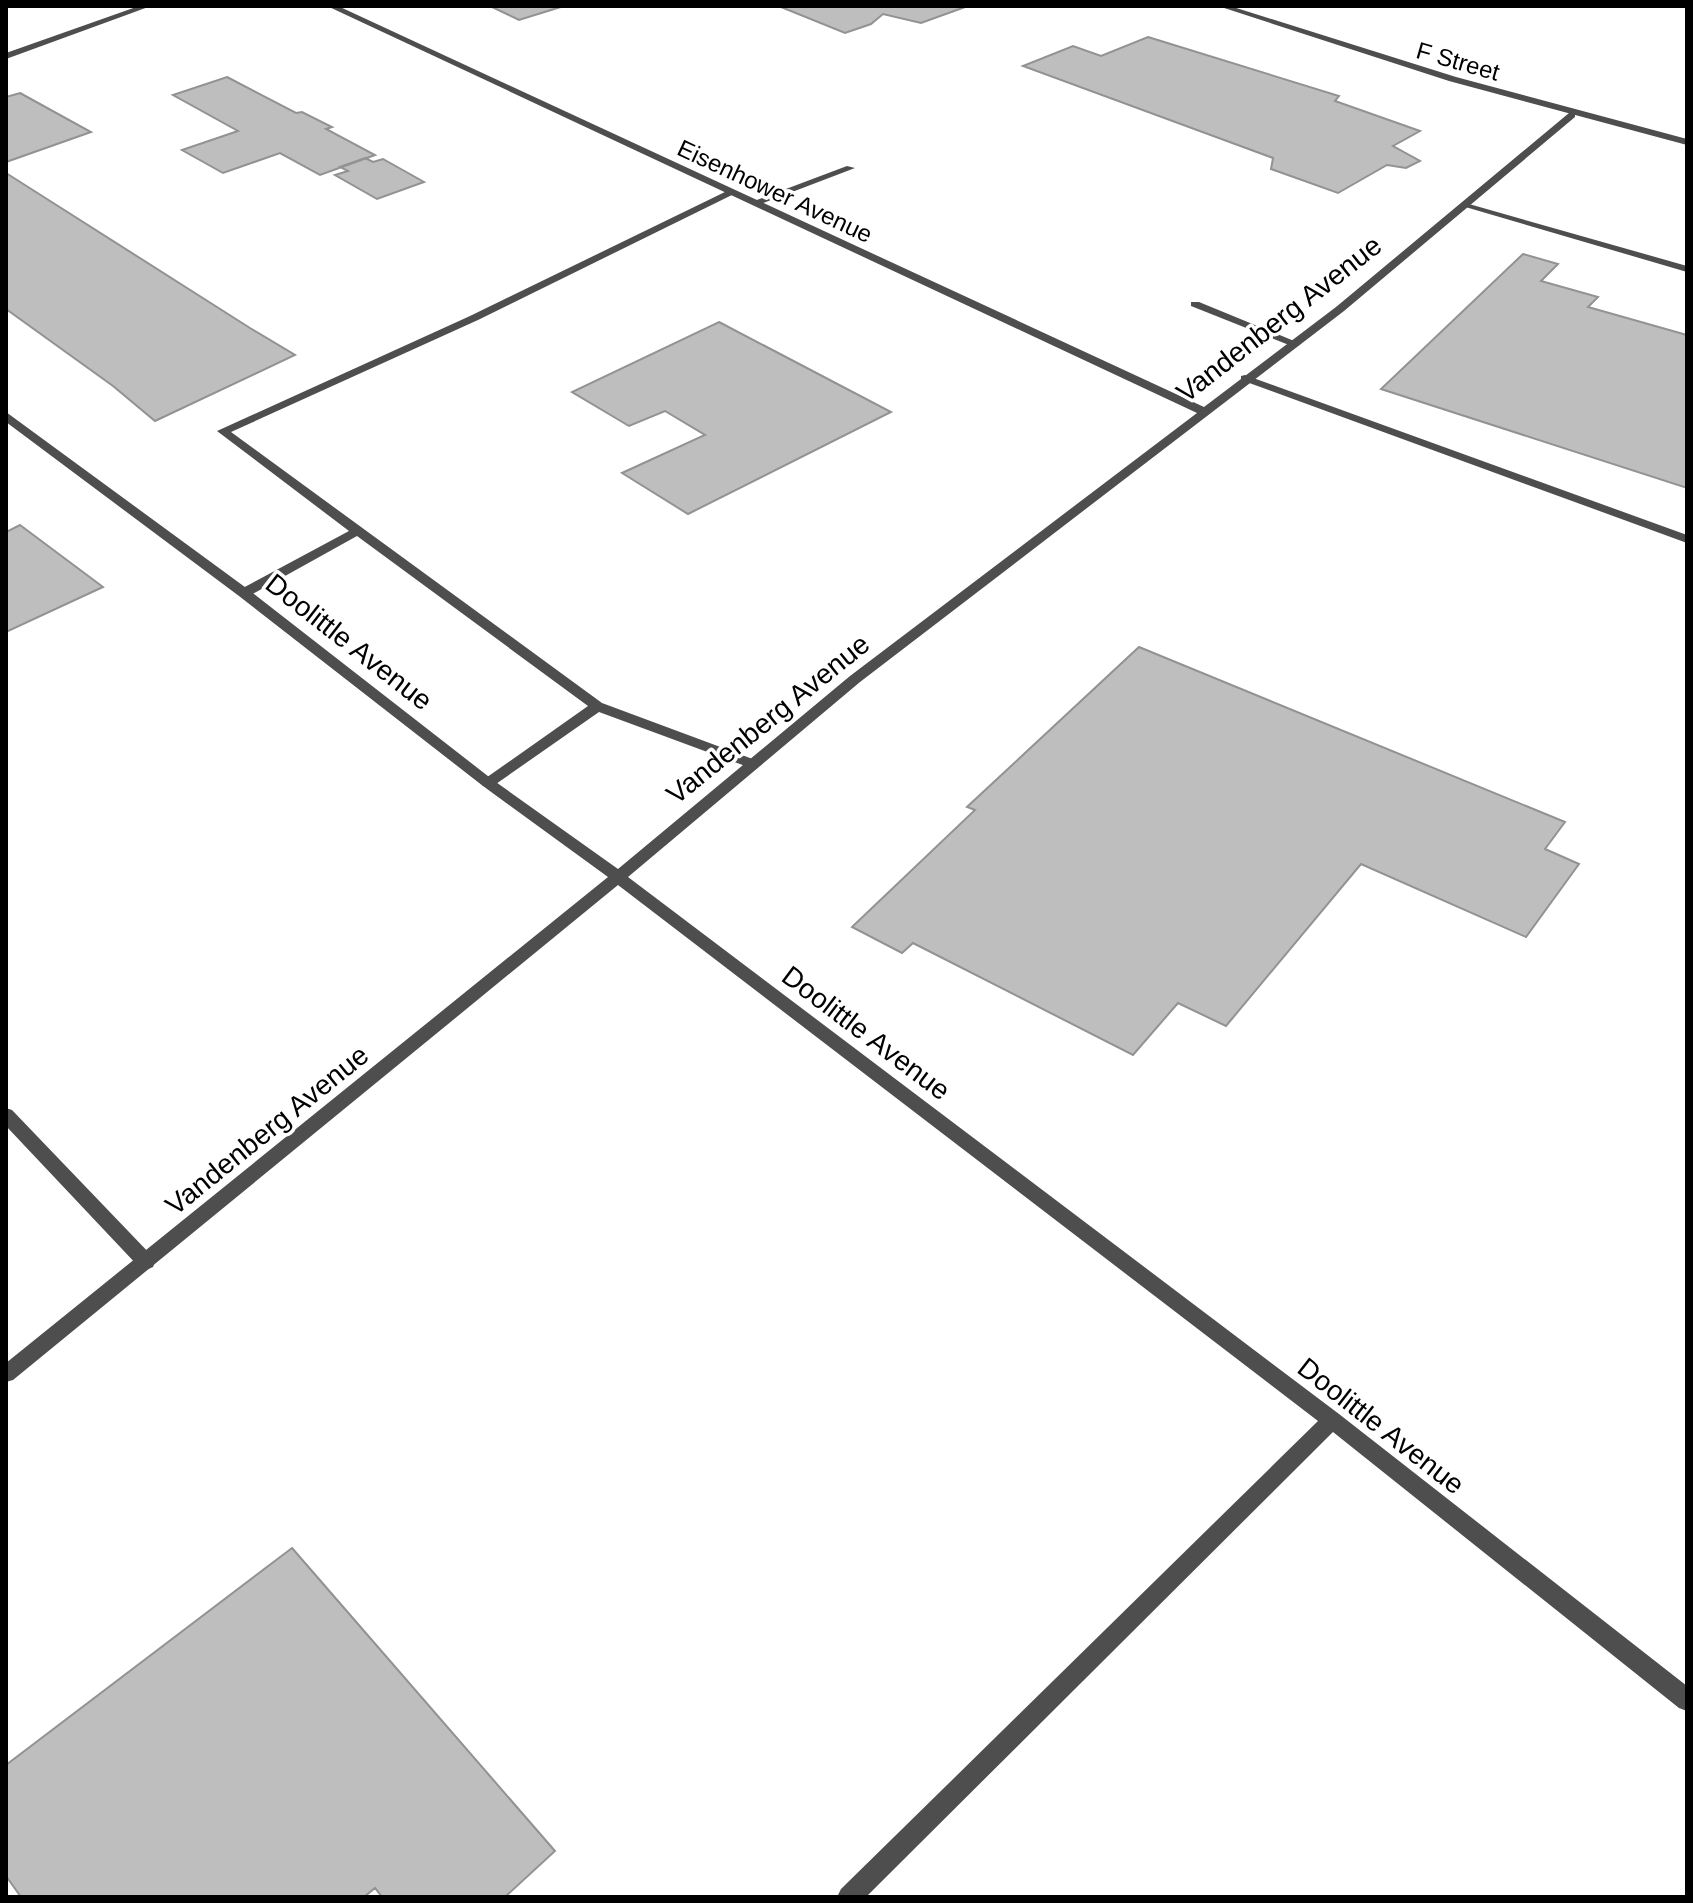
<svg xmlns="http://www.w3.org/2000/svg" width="1693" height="1903" font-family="Arial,sans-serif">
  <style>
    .building { fill: #bebebe; stroke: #929292; stroke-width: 2 }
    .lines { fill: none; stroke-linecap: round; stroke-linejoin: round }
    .service { fill: #4e4e4e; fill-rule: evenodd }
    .minor { fill: #4e4e4e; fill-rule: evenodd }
    .tertiary { fill: #4e4e4e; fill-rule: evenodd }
    .labels { text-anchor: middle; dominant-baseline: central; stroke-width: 7; stroke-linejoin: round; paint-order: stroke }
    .far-street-label { font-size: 24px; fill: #000; stroke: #fff }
    .street-label { font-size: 28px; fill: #000; stroke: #fff }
  </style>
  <rect width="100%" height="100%" fill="#fff"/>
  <path class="building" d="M490,6h74l-45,14z
    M968,6l-47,17 -38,-9 -12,10 -26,9 -64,-26z
    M1148,37l191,59 -4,5 85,30 -27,15 27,15 -14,7 -19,-3 -49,28 -67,-24 2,-11 -250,-92 50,-20 28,10z
    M227,77l69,36 6,-1 30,15 -6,2 49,26 -55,20 -40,-22 -57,20 -41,-23 56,-19 -65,-36z
    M20,93l71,39 -85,30v-65z
    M365,158l8,4 10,-3 41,23 -47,17 -42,-24 13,-4 -8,-4z
    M6,173l244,155 45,27 -140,66 -42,-35 -107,-77z
    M1523,254l35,10 -17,17 57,16 -10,10 99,28v153l-306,-99z
    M719,322l172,90 -203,102 -66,-41 83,-38 -40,-24 -36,15 -57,-34z
    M20,525l83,62 -97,45v-100z
    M1139,647l426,175 -20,27 34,15 -53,73 -165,-73 -135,162 -48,-23 -45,52 -220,-112 -11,10 -50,-26 123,-117 -8,-3z
    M292,1548l263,303 -50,46h-123l-7,-9 -11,9h-343l-15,-21v-111z"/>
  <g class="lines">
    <path class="service" d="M847,166l8,2 -97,37 -9,-2z
      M727,191l9,2 -258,127 -247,112 371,271 156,58 2,3 -2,3h-10l-149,-55 -106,74h-10l-2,-3 2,-3 105,-74 -231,-170 -108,60h-10v-6l110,-59 -132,-100 253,-115z
      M1462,202l225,64v6l-225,-66z
      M1191,302h8l100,41 -10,2 -98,-39z
      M1245,375l442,160v8l-446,-163v-4z
      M6,1108l6,2 141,147 2,5 -2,5 -7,3 -7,-3 -133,-141z"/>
    <path class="minor" d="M327,6h11l866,401 132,-100 233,-194h6v4l-231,194 -484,371 -232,195 711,537 348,272v25l-8,-3 -346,-276 -467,465h-29l4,-8 477,-468 -700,-536 -605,495 -7,2v-19l602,-486 -125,-91 -244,-190 -233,-174v-10l243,178 244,190 125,89 232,-193 347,-263z"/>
    <path class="tertiary" d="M139,6h12l-145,53v-6z
      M1218,6h12l226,71 231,62v6l-238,-64z"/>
  </g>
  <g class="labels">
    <g class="far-street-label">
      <text transform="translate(1458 61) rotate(16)">F Street</text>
      <text transform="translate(775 191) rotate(25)">Eisenhower Avenue</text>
    </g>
    <g class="street-label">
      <text transform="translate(1279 319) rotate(-38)">Vandenberg Avenue</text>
      <text transform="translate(349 642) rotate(38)">Doolittle Avenue</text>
      <text transform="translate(768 719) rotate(-39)">Vandenberg Avenue</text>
      <text transform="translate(866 1033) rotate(37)">Doolittle Avenue</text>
      <text transform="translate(267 1130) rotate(-39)">Vandenberg Avenue</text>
      <text transform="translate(1381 1426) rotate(38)">Doolittle Avenue</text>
    </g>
  </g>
  <rect width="1693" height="1903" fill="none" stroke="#000000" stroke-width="16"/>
</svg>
